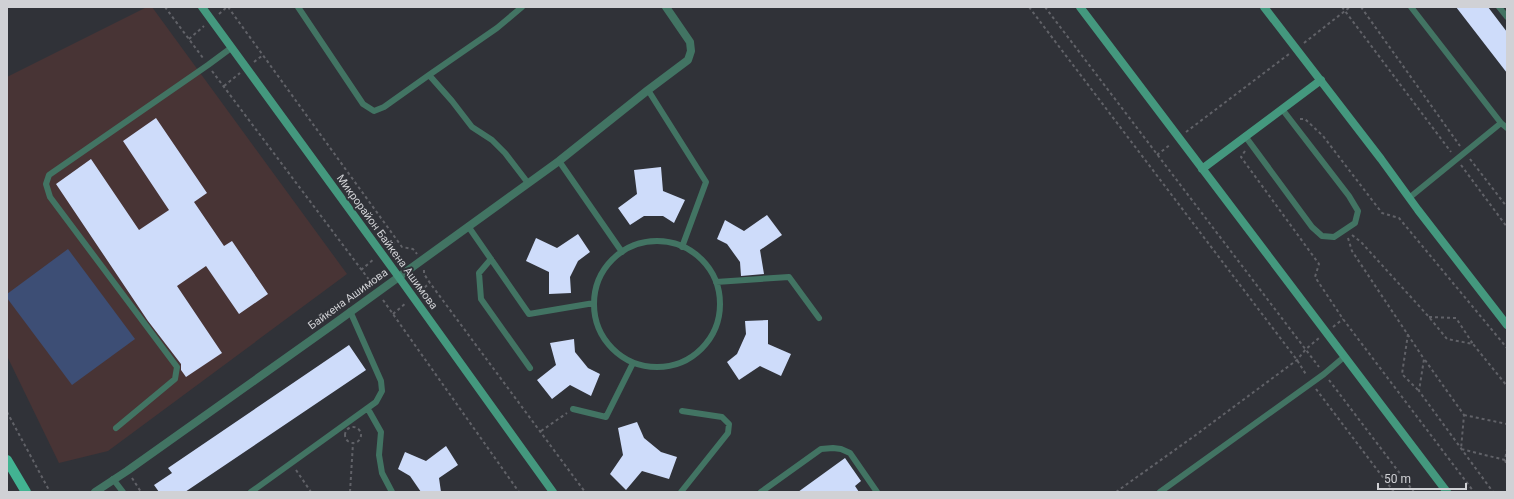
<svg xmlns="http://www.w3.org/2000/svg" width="1514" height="499" font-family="Roboto,sans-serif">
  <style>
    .education { fill: #483435 }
    .green { fill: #3d4e75 }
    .building { fill: #cedcfa }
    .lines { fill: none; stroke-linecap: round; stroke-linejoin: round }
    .path { stroke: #616268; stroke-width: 2; stroke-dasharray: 3 3; stroke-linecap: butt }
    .lane { stroke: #427463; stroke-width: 6 }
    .street { stroke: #427463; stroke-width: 8 }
    .secondary { stroke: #44987e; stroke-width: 8 }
    .primary { stroke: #42b392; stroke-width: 10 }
    .labels { text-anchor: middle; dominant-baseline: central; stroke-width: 4; stroke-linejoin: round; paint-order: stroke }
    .street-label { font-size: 11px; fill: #d0d1d5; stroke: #303238 }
  </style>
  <rect width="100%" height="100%" fill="#303238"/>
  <path class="education" d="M147,7h5l195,267 -239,177 -49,12 -52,-107v-279z"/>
  <path class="green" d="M68,249l67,90 -63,46 -65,-87v-4z"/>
  <path class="building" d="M1456,7h32l19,25v41z
    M156,118l51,75 -13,9 30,44 8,-5 36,53 -29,20 -33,-48 -29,20 45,67 -36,24 -5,-7v-6l-33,-43 -92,-137 35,-25 48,71 30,-20 -46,-69z
    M661,167l2,24 22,9 -11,23 -11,-7h-19l-14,9 -12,-17 19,-14 -3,-24z
    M767,215l15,20 -22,15 4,24 -23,2 -1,-14 -13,-18 -10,-5 8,-19 19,11z
    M578,234l12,18 -12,9 -8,16 1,16 -22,1v-22l-23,-11 10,-23 21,10z
    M768,320v24l23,10 -10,22 -21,-10 -21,14 -12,-18 10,-8 9,-20 -1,-13z
    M574,339l1,13 13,16 12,6 -9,22 -21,-11 -18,14 -15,-19 19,-15 -6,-22z
    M349,345l17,25 -181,122h-26l-5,-7 18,-12 -4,-5z
    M637,422l7,16 17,14 16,5 -8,22 -27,-8 -16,19 -16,-16 13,-19 -5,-27z
    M446,446l12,19 -19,13 2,14h-20l-11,-16 -12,-7 7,-17 21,9z
    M845,458l16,23 -6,5 4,6h-61z"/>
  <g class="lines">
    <path class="path" d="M165,7l38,51
      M228,7l174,240 11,2 4,5
      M1029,7l268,353 10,16
      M1045,7l274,360
      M1342,7l109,145
      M1361,7l99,139
      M219,14l8,-7
      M189,39l15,-13
      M1304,43l46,-36
      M254,62l9,-7
      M212,71l161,214
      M224,86l16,-13
      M1300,119h5l18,17 59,77 17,5 108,130
      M1186,132l103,-78
      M1245,151l-4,6 78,107 -4,13 28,42 131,173
      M1157,155l14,-11
      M1470,159l37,48
      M1461,165l46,62
      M1352,235l9,7 68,75 18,22 26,5 34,42
      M1348,238l4,13 72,108 -5,32 74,101
      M388,248l9,-8
      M361,270l13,-11
      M424,270v4l6,9 155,209
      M420,291l10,-8
      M383,300l136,192
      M393,314l13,-11
      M1429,317l27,1 17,26
      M1333,327l10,-8
      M1408,334l-6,40 17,17
      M1425,360l39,55 -3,34 44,11 2,-11
      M1329,380l85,112
      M1316,389l78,103
      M7,412l43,80
      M1464,415l43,9
      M345 435a8 8 0 1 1 16 0a8 8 0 1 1-16 0Z
      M541,431l26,-18
      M1505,460l2,6
      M296,470l15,22
      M132,478l9,14
      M350,492l3,-49
      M1116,492l77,-55 104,-77 9,-11 13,-11"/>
    <path class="lane" d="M298,7l65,97 11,7 10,-4 45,-32 68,-47 25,-21
      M1411,7l90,116 6,5
      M1499,7l8,10
      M429,75l23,26 20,26 20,13 13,13 23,30
      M648,90l58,92 -24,65
      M1245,136l67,91 10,9 12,1 21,-14 3,-12 -9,-15 -67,-87
      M559,161l63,91
      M1409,198l92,-75
      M468,226l61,88 65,-11
      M594 304a63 63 0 1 1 126 0a63 63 0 1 1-126 0Z
      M491,259l-12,14 2,26 49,69
      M716,282l73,-5 30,41
      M368,409l13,23 -2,23 3,18 10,19
      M573,409l33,8 27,-54
      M116,428l59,-49 2,-12 -127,-170 -4,-13 3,-9 159,-110 23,-17
      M113,479l10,13
      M251,492l125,-90 6,-11 -1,-10 -31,-70
      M681,492l47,-59 1,-9 -7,-7 -40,-6
      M761,492l60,-43 12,-1 8,1 9,4 27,39
      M1160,492l164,-118 20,-17"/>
    <path class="street" d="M95,492l32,-21 204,-145 228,-165 89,-71 40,-30 3,-9 -1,-9 -24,-35"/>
    <path class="secondary" d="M202,7l196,269 155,216
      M1080,7l367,485
      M1264,7l117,152 37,51 89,115
      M1202,169l119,-89"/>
    <path class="primary" d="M7,460l19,32"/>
  </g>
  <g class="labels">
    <g class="street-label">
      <text transform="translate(387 242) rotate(54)">Микрорайон Байкена Ашимова</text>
      <text transform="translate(348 299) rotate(-36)">Байкена Ашимова</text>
    </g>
  </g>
  <rect width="1514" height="499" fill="none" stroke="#d0d1d5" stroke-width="16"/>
  <path d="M1378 483v6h88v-6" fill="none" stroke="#d0d1d5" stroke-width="2"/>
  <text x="1384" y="483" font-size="12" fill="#d0d1d5" stroke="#303238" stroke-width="3" paint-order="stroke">50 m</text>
</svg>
